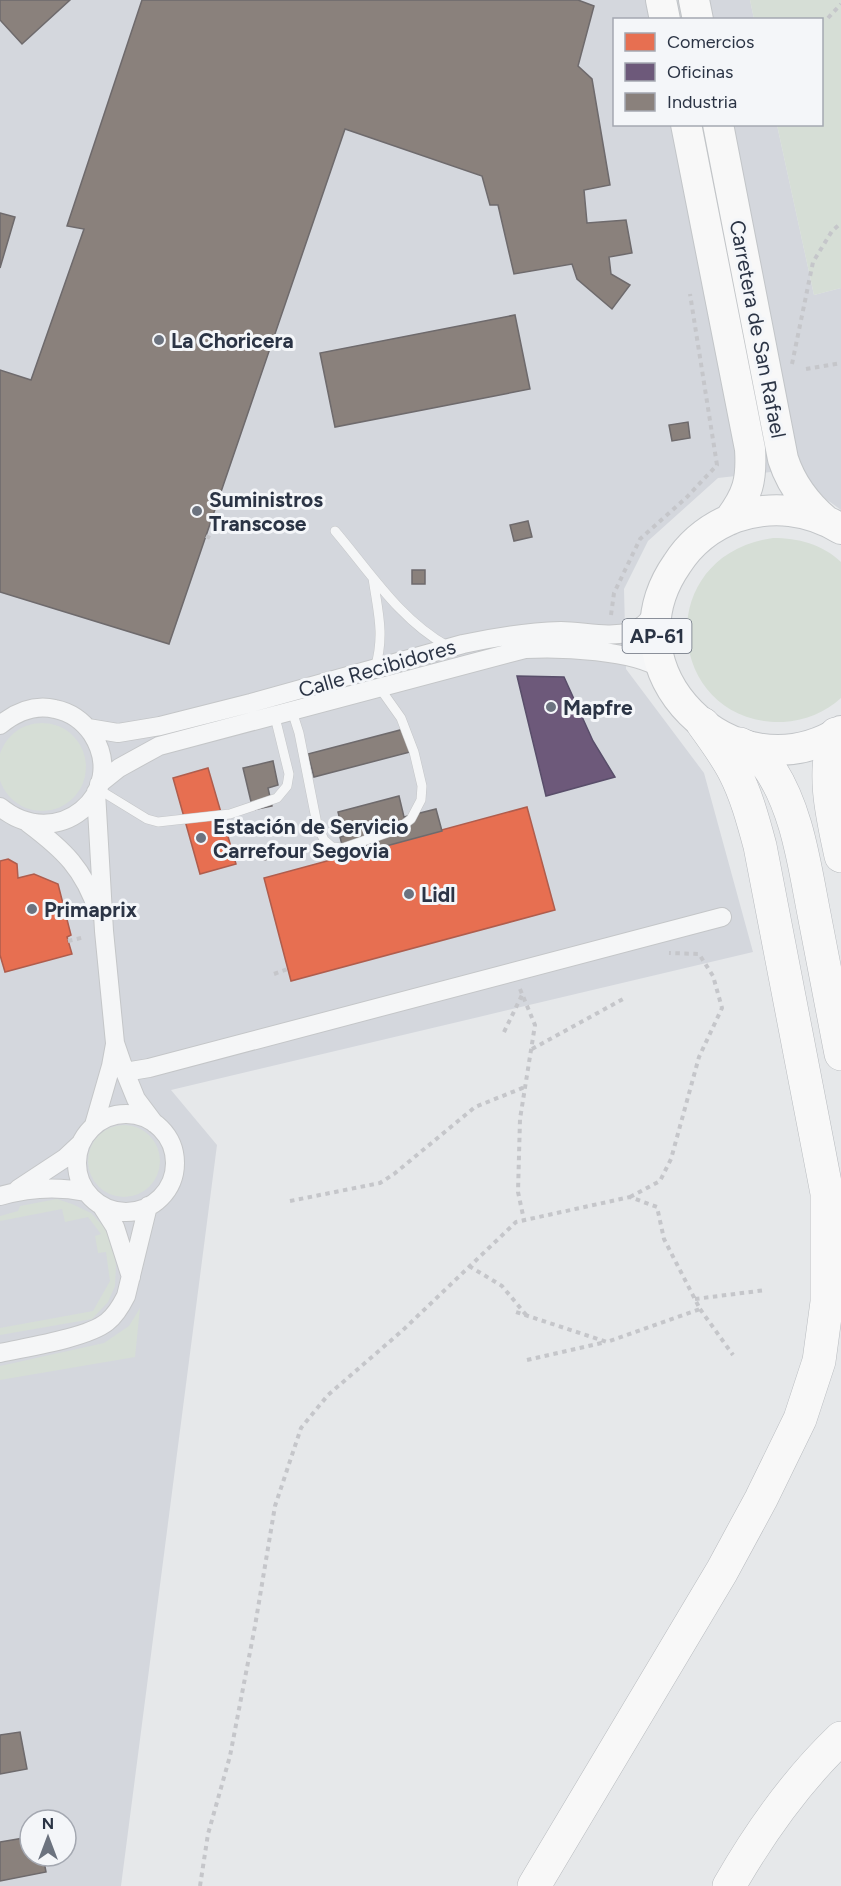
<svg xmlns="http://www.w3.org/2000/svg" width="841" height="1886" font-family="Figtree,sans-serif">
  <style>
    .built { fill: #d4d7dd; fill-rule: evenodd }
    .green { fill: #d6ded6 }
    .shops { fill: #e76f51; stroke: #af5d4d; stroke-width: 1.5 }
    .offices { fill: #6d597a; stroke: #594e6a; stroke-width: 1.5 }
    .industry { fill: #8a817c; stroke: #6e6a6c; stroke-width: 1.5 }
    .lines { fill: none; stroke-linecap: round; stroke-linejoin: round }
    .service-casing { stroke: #c4c6c8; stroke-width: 10 }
    .minor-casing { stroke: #c4c6c8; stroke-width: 20 }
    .primary-casing { stroke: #c2c5c8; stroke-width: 32 }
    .motorway-casing { stroke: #b8bbbf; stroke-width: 34 }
    .path { stroke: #c5c6ca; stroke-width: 4; stroke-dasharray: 4.5 4.5; stroke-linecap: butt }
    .service { stroke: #f5f6f7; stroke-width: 9 }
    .minor { stroke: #f5f6f7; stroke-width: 18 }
    .primary { stroke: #f8f8f8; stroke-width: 30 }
    .motorway { stroke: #f8f8f8; stroke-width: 33 }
    .poi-dot { fill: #6c737f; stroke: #f4f6f9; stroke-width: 2 }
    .labels { text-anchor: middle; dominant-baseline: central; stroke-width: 6; stroke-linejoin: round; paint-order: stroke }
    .shield { fill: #f4f6f9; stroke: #676e7b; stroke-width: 1.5 }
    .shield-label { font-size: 20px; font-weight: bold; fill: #2b3445 }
    .street-label { font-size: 21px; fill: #2b3445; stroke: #f4f6f9 }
    .poi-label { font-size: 21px; font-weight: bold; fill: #2b3445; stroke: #f4f6f9; text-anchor: start }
  </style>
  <rect width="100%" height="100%" fill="#e6e8ea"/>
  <path class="built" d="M0,0h750l4,19 -140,1v104l163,1 37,170 27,-7v222l-15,-11 -29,-30 -79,9 -70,63 -24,48 2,80 78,104 49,179 -582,138 46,55 -96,741h-121zM30,1820h36v36h-36z"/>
  <path class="green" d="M750,0h91v288l-27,7 -37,-170 45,-1v-104l-68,-1z
    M773,538c25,0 49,6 68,24v136c-15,14 -37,23 -58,24 -117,4 -135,-166 -10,-184z
    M-2 767a44 44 0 1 1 88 0a44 44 0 1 1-88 0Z
    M88 1161a36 36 0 1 1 72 0a36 36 0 1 1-72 0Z
    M57,1199l15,5 19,9 14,15 8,19 3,18 -1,21 -7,16 -16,17 -92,16v-7l93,-17 17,-30 -4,-29 -8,1 -3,-17 6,-2 -13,-17 -23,5 -3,-13 -62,12v-5l18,-5 2,-5z
    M140,1308l-5,49 -135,23v-14l104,-23 25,-17z"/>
  <path class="shops" d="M208,768l28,96 -36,10 -27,-96z
    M527,807l28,103 -264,71 -27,-103z
    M8,859l9,5 1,14 16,-4 24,10 13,51 -4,2 5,17 -67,18 -5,-17v-94z"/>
  <path class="offices" d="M517,676l47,1 29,64 22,36 -69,19z"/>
  <path class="industry" d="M0,0h70l-48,44 -22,-24z
    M142,0h436l16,6 -16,60 14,13 18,106 -26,5 3,33 39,-3 6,33 -23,4 2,17 19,11 -18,24 -35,-30 -5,-15 -58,10 -16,-69h-8l-8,-29 -137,-47 -176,515 -169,-52v-222l31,10 53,-151 -17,-3z
    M0,213l15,4 -15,51z
    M515,315l15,74 -195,38 -15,-74z
    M515,315l15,74 -195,38 -15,-74z
    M688,422l2,16 -18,3 -3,-16z
    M528,521l4,16 -18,4 -4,-16z
    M412,570h13v14h-13z
    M404,729l6,23 -96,25 -6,-23z
    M273,761l5,24 -10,3 4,18 -19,4 -10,-42z
    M399,796l5,21 32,-8 6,22 -97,26 -5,-20 4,-1 -6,-24z
    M276,843l3,13 -15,4 -3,-13z
    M20,1732l7,37 -27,5v-39z
    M30,1837v19h13l3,16 -46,9v-39z"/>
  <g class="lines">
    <g class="service-casing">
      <path id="service" d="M335,531c35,41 64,88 112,115
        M373,578c5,35 12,56 2,91
        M292,711l7,22 18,91 7,16 8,7 11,1 55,-19 13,-10 10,-19 1,-14 -8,-34 -13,-34 -22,-31
        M98,789l49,30 11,3 72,-8 47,-16 10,-12 2,-12 -14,-57"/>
    </g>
    <g class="minor-casing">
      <path id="minor" d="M0,725c16,-13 34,-21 55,-16 15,3 28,12 37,25 38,59 -35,120 -92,73
        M88,728l30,5 42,-7 91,-23 212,-59c32,-7 64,-12 98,-13 22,0 47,7 70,1 12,-4 20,-14 27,-25
        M99,784l20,-16 40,-22 366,-97c35,-2 110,1 138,21
        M96,792l8,139 11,112 10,29 11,27 18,24
        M28,823c36,27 56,46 70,89
        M125,1072l24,-4 573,-151
        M77 1163a49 49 0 1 1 98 0a49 49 0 1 1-98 0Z
        M94,1125l17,-59 4,-22
        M18,1189l47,-31 15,-14
        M0,1196c28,-8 58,-10 86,-4
        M101,1205l14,22 16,50
        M0,1353c27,-6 87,-15 107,-31 9,-7 14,-16 19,-26l22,-90"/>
    </g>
    <g class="primary-casing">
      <path id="primary" d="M661,0l4,20
        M694,0l4,20
        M686,124l64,325c2,31 -2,46 -21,71
        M718,124l65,335c8,25 23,45 43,62
        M841,529c-32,-20 -69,-24 -105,-12 -24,9 -45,25 -59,47 -74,106 56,235 164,167"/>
    </g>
    <g class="motorway-casing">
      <path id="motorway" d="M703,724c11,15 22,30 31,47 12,23 19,49 26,75l71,368
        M836,734c-15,37 -3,85 5,122
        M740,744c10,4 19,10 26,19 31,43 38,100 48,151 9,47 18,93 27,140
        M534,1886l188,-315 39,-72 39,-80 19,-58 8,-59v-109
        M729,1886c31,-54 67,-105 112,-148"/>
    </g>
    <path class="path" d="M828,18l13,-14
      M792,364l21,-102 19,-31 9,-8
      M806,369l35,-6
      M206,536l8,4
      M611,615l3,-22 26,-54 46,-41 31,-33 -27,-171
      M68,941l17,-4
      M274,974l14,-5
      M520,989l15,36 -15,94 -2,73 6,28
      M504,1032l18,-37
      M532,1049l91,-50
      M630,1197l30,-16 11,-22 28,-102 23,-49 -9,-32 -14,-22 -30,-1
      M290,1201l90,-18 14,-9 81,-67 50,-20
      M469,1266l33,20 25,30
      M695,1299l71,-9
      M700,1309l33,46
      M527,1360l79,-18
      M200,1886l8,-52 22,-78 25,-130 20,-120 26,-78 27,-33 75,-65 113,-108 114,-25 27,10 7,32 36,70 -93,33 -91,-30"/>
    <use href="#service" class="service"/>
    <use href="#minor" class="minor"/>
    <use href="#primary" class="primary"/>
    <use href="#motorway" class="motorway"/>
  </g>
  <g class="poi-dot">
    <circle cx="159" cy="340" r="6"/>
    <circle cx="197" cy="511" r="6"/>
    <circle cx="551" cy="707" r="6"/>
    <circle cx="201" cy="838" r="6"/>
    <circle cx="409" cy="894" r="6"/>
    <circle cx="32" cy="909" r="6"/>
  </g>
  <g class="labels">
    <rect class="shield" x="622.5" y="619" width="69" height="34" rx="4.5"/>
    <g class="shield-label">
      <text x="657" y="636">AP-61</text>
    </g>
    <g class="street-label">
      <text transform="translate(758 329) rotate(79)">Carretera de San Rafael</text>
      <text transform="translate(377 668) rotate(-16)">Calle Recibidores</text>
    </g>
    <g class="poi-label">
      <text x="171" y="340">La Choricera</text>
      <text x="209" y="499">Suministros<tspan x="209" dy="24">Transcose</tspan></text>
      <text x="563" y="707">Mapfre</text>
      <text x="213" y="826">Estación de Servicio<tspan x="213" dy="24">Carrefour Segovia</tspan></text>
      <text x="421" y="894">Lidl</text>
      <text x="44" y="909">Primaprix</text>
    </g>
  </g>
  <rect x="613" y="18" width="210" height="108" fill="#f4f6f9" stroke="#a4a8b1" stroke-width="1.5"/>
  <rect x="625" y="33" width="30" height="18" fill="#e76f51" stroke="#a4a8b1" stroke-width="1.5"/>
  <text x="667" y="48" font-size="18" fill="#2b3445">Comercios</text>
  <rect x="625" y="63" width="30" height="18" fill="#6d597a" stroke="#a4a8b1" stroke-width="1.5"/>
  <text x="667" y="78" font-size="18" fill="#2b3445">Oficinas</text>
  <rect x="625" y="93" width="30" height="18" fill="#8a817c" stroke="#a4a8b1" stroke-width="1.5"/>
  <text x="667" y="108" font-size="18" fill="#2b3445">Industria</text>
  <g transform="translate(48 1838)"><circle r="28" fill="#f4f6f9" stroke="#a4a8b1" stroke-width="1.5"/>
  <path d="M0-4.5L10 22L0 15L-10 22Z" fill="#6c737f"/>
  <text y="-9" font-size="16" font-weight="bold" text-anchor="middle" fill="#2b3445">N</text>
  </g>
</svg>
